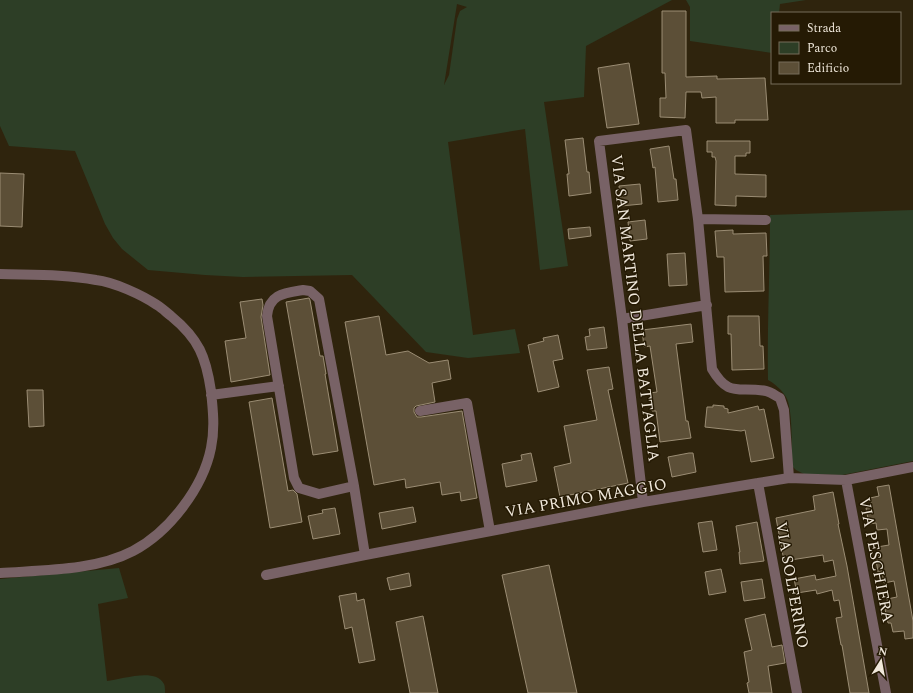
<svg xmlns="http://www.w3.org/2000/svg" width="913" height="693" font-family="Spectral,serif">
  <style>
    .green { fill: #2d3e26; fill-rule: evenodd }
    .building { fill: #5c4f37; stroke: #9b8d74 }
    .lines { fill: none; stroke-linecap: round; stroke-linejoin: round }
    .minor { stroke: #786266; stroke-width: 10 }
    .labels { text-anchor: middle; dominant-baseline: central; stroke-width: 3; stroke-linejoin: round; paint-order: stroke }
    .street-label { font-size: 16px; fill: #f0e8db; stroke: #251a04 }
  </style>
  <rect width="100%" height="100%" fill="#2f240d"/>
  <path class="green" d="M0,0h672l-86,46 -2,51 -40,5 24,164 -28,4 -15,-141 -77,13 25,193 42,-6 5,24 -52,5 -42,-6 -74,-77 -109,2 -38,-2 -57,-5 -26,-21 -9,-11 -8,-14 -30,-73 -66,-5 -9,-20zM457,4l10,3 -7,4 -3,8 -8,56 -5,10z
    M686,0h120l-26,4 -1,9h-7v40l-82,-12v-34z
    M913,210v251l-71,14 -38,-1 -8,-4 -5,-5c1,-15 2,-57 -5,-68 -4,-7 -11,-13 -18,-17 -1,-55 2,-110 2,-165z
    M119,568l9,30 -30,6 9,77c14,-1 48,-14 57,3 1,2 1,6 1,9h-165v-114z"/>
  <path class="building" d="M662,11h24v66l31,-1v3l48,-1 3,42h-33v3h-19v-26l-14,1 -1,-6h-15l-1,26 -25,-1v-19h6l-1,-25h-3z
    M629,63l10,61 -32,4 -9,-60z
    M583,138l4,34h2l2,21 -22,3 -2,-22h2l-4,-34z
    M707,141h43v12h-4v3h-11v18l31,1v22l-30,-1v10l-21,-1 1,-44 -1,-4h-3v-5h-5z
    M669,146l5,33h2l2,21 -20,2 -3,-35 -2,1 -3,-19z
    M0,173l24,1 -2,53 -22,-1z
    M640,184l2,20 -21,2 -2,-20z
    M645,220l2,19 -17,2 -2,-19z
    M590,227l1,9 -22,3 -1,-10z
    M733,230v4l33,-1 1,23h-4l1,35 -39,1 -1,-35h-7l-2,-26z
    M685,253l2,32 -18,1 -2,-32z
    M309,298l1,2 10,56h3l3,18h-1l13,77 -25,4 -27,-153z
    M262,299l1,6 -2,12 9,58 -39,7 -6,-41 21,-3 -6,-36z
    M379,316l7,39 22,-4 21,12 19,-3 3,19 -19,4 3,19 -19,4 -2,2v4l3,5h4l41,-6 15,87 -16,3 -1,-9 -18,3 -2,-13 -34,6 -1,-9 -31,6 -29,-163z
    M728,316h31l1,30h3l1,23 -32,1 -1,-36h-3z
    M691,324l2,18 -17,2 10,77h2l3,17 -31,4 -4,-31h-4l-2,-18 7,-1 -7,-46 -6,1 -2,-17z
    M604,327l3,21 -20,2 -2,-13 5,-1 -1,-7z
    M558,335l5,24 -10,2 6,26 -21,5 -10,-47 16,-4 -1,-3z
    M609,367l4,22 -5,1 20,93 -68,14 -6,-30 17,-4 -7,-37 33,-6 -10,-50z
    M27,390h16l1,36 -15,1z
    M272,398l16,93 5,-1 4,4 5,28 -32,6 -21,-126z
    M713,405l11,1v2l4,1v4l30,-7 1,4 5,-1 10,49 -23,4 -6,-32 -4,1 -36,-4 2,-20h6z
    M531,453l6,28 -31,6 -4,-23 20,-4 -1,-5z
    M689,453h4l3,19 -24,5 -4,-20z
    M889,485l24,136v17l-8,1 -1,-8 -11,1 -2,-9h-3l-3,-14h3l-1,-10 10,-2 -3,-16 -10,2 -2,-12 -4,1 -2,-12 3,-1 -2,-12 12,-2 -2,-16 -10,1 -1,-7 -7,1 -3,-16 6,-1 -2,-9 9,-2 -2,-9z
    M833,492l6,32h-1l9,42 22,127h-19l-8,-48h-1l-5,-27 6,-1 -3,-17 -5,1 -2,-11 -15,4 -1,-4 -19,3 -3,-14 21,-4 1,5 20,-4 -3,-16 -9,2 -1,-7 -39,6 -8,-43 39,-8 -2,-14z
    M413,507l3,15 -34,7 -3,-16z
    M335,508l5,26 -27,5 -5,-23 15,-3 -1,-3z
    M712,521l5,29 -14,2 -5,-29z
    M757,522l7,39 -24,3 -1,-12h1l-4,-26z
    M549,565l28,128h-49l-26,-118z
    M721,569l5,23 -17,3 -4,-23z
    M409,573l2,13 -21,4 -3,-12z
    M762,579l3,19 -21,3 -3,-19z
    M356,593l1,8 7,-2 11,61 -16,3 -7,-36 -7,2 -6,-33z
    M765,614l7,33 10,-2 3,18 -17,3 4,27h-23l-2,-10 2,-1 -5,-30 8,-2 -7,-31z
    M423,616l15,77h-28l-14,-71z"/>
  <g class="lines">
    <path class="minor" d="M698,219l68,1
      M0,274c32,1 65,0 96,6 18,2 46,15 61,25 5,3 10,8 14,11 28,23 35,41 40,75 2,19 4,38 0,57 -8,40 -42,84 -78,103 -38,20 -91,19 -133,22
      M303,290l7,1 9,8 35,187 -35,8 -20,-6 -5,-10 -27,-162c2,-22 17,-23 36,-26z
      M622,319l85,-14
      M211,395l68,-9
      M420,411l47,-8 23,128
      M846,480l40,213
      M758,483l39,210
      M354,486l11,69
      M643,502l-21,-183 -23,-178 87,-11 12,89 14,150c17,29 26,17 54,22 5,1 10,5 14,7l4,12 5,68
      M266,575l99,-20 278,-53 115,-19 31,-5 57,2 67,-13"/>
  </g>
  <g class="labels">
    <g class="street-label">
      <text transform="translate(635 308) rotate(83)">VIA SAN MARTINO DELLA BATTAGLIA</text>
      <text transform="translate(586 498) rotate(-10)">VIA PRIMO MAGGIO</text>
      <text transform="translate(876 560) rotate(79)">VIA PESCHIERA</text>
      <text transform="translate(792 585) rotate(80)">VIA SOLFERINO</text>
    </g>
  </g>
  <rect x="771" y="12" width="130" height="72" fill="#251a04" stroke="#766c5a"/>
  <rect x="779" y="25" width="20" height="6" fill="#786266" stroke="#766c5a"/>
  <text x="807" y="32" font-size="12" fill="#f0e8db">Strada</text>
  <rect x="779" y="42" width="20" height="12" fill="#2d3e26" stroke="#766c5a"/>
  <text x="807" y="52" font-size="12" fill="#f0e8db">Parco</text>
  <rect x="779" y="62" width="20" height="12" fill="#5c4f37" stroke="#766c5a"/>
  <text x="807" y="72" font-size="12" fill="#f0e8db">Edificio</text>
  <g transform="translate(881 661) rotate(11)" stroke="#251a04" stroke-width="3" paint-order="stroke">
  <path d="M0-3L7 15L0 10L-7 15Z" fill="#f0e8db"/>
  <text y="-6" font-size="11" font-weight="bold" text-anchor="middle" fill="#f0e8db">N</text>
  </g>
</svg>
